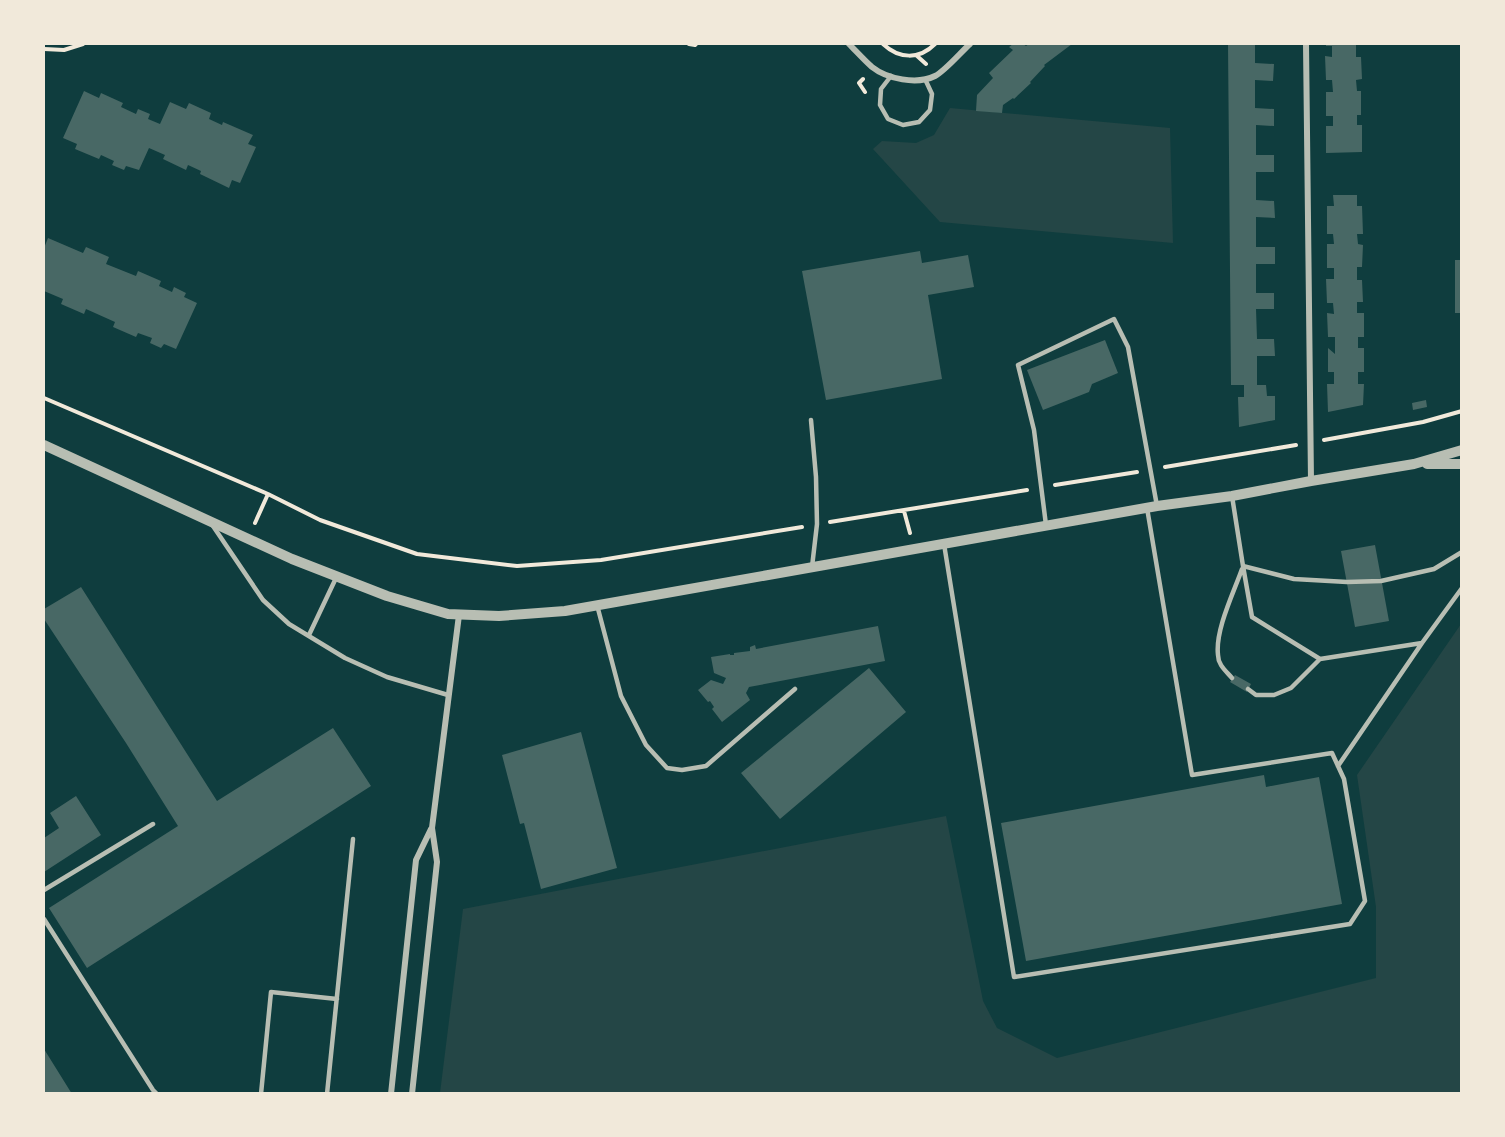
<svg xmlns="http://www.w3.org/2000/svg" width="1505" height="1137" font-family="'Crimson Pro',serif">
  <style>
    .green { fill: #244646 }
    .building { fill: #486865 }
    .lines { fill: none; stroke-linecap: round; stroke-linejoin: round }
    .path { stroke: #f1e9da; stroke-width: 4 }
    .service { stroke: #b8beb3; stroke-width: 4.5 }
    .minor { stroke: #b8beb3; stroke-width: 6 }
    .tertiary { stroke: #b8beb3; stroke-width: 10 }
  </style>
  <rect width="100%" height="100%" fill="#0f3d3e"/>
  <path class="green" d="M950,108l220,20 3,115 -233,-21 -67,-73 9,-8 34,2 18,-8z
    M1461,624v469h-1021l23,-184 483,-93 37,185 14,27 60,30 319,-80v-71l-19,-132z"/>
  <path class="building" d="M1013,44h10l3,2 3,-2h43l-28,21 1,1 -15,16 1,1 -17,16 -1,-1 -10,7 -1,8 -26,-2 1,-16 16,-17 -4,-5 24,-23 -4,-3z
    M1228,44h27v19l19,1 -1,17 -18,-1v28l19,1v17l-18,-1v30h18v17h-18v28l18,1 1,17 -19,-1v30h19v17h-19v29h18v16h-18l1,30h17l1,17h-18v29h9l1,11h8v24l-36,7 -1,-30h6v-12h-13z
    M1326,44h30v13h5l1,22 -6,1 1,11h4v24h-4v10h5v27l-36,1v-27h7v-10h-7v-24h7l-1,-12h-6l-1,-24 7,1v-11h-6z
    M84,91l15,7 2,-5 22,10 -2,4 15,7 2,-5 12,5 -2,5 12,5 10,-22 16,7 3,-6 22,10 -2,6 13,6 1,-3 30,13 -5,9 8,3 -16,36 -8,-3 -3,8 -29,-14 1,-3 -13,-6 -2,5 -23,-11 2,-4 -16,-7 -10,22 -13,-4 -2,4 -12,-5 2,-4 -13,-6 -2,4 -24,-10 2,-5 -14,-6z
    M1333,195h24v11h5l1,28h-6l1,10 5,1 -1,22h-5v13h5l1,22h-6v11h7v24h-6v11h6v24h-6v12h6l-1,21 -35,7 -1,-28h7v-12h-6v-24l7,6v-17h-7l-1,-24 7,1 -1,-11h-6l-1,-24h8v-11h-7v-24h7l-1,-10h-6v-28h7z
    M48,238l35,15 3,-6 23,10 -3,7 30,12 2,-5 23,10 -2,5 13,6 2,-5 12,6 -2,4 13,6 -21,46 -12,-5 -3,4 -11,-5 2,-5 -14,-5 -2,4 -23,-10 2,-5 -29,-13 -2,5 -23,-10 2,-5 -19,-8v-43z
    M920,251l2,12 46,-8 6,32 -46,8 14,84 -116,21 -24,-129z
    M1455,260h7v53h-7z
    M1105,340l13,33 -26,11 -3,8 -46,18 -16,-40z
    M1426,400l1,7 -14,3 -1,-7z
    M1375,545l14,76 -34,6 -14,-76z
    M81,587l136,214 116,-73 38,58 -284,182 -38,-60 129,-82 -52,-83 -82,-124v-10z
    M878,626l7,35 -136,26 -3,6 4,7 -28,22 -10,-13 2,-2 -4,-6 -2,1 -10,-12 13,-10 12,4 3,-6 -12,-5 -3,-16 19,-3v1h4v-2l16,-2v-4l5,-2 1,4z
    M869,668l37,44 -126,107 -39,-46z
    M1235,675l16,9 -4,8 -17,-10z
    M581,732l36,136 -76,21 -17,-66 -4,1 -18,-69z
    M1264,775l2,12 53,-10 23,127 -316,57 -25,-138z
    M76,796l25,39 -57,37v-34l15,-10 -9,-15z
    M44,1049l28,45h-28z"/>
  <g class="lines">
    <path class="path" d="M689,44l6,1 1,-1
      M883,44c16,15 36,16 52,0
      M44,49l20,1 19,-6
      M916,55l10,9
      M863,79l-4,4 6,9
      M44,398l224,96 52,26 97,34 100,12 84,-6 201,-33
      M1324,440l99,-18 39,-11
      M1165,467l131,-22
      M1055,485l82,-13
      M904,511l6,22
      M830,522l197,-32
      M255,523l13,-29"/>
    <path class="service" d="M891,76l-10,13 -1,16 8,14 15,6 16,-3 11,-12 2,-16 -7,-15
      M811,420l5,57 1,47 -5,43
      M1232,496l11,70 51,13 53,3 34,-1 53,-12 28,-17
      M1046,525l-12,-95 -16,-65 96,-46 14,28 29,159
      M213,526l50,74 26,24 56,34 42,19 61,18
      M944,544l70,433 336,-53 15,-23 -21,-122 -12,-26 -140,22 -45,-267
      M1243,566l9,51 68,42 102,-16 40,-55
      M597,605l24,91 25,49 21,23 15,2 24,-4 89,-77
      M309,635l27,-57
      M1232,678c-6,-7 -14,-13 -14,-23 -3,-25 16,-63 24,-86
      M1248,689l8,6h18l17,-7 29,-29
      M1338,766l84,-123
      M44,890l109,-66
      M44,919l109,171 4,4
      M261,1094l10,-102 66,7
      M327,1094l26,-255"/>
    <path class="minor" d="M849,44c7,7 15,16 23,23 15,12 45,18 63,9 10,-5 26,-24 35,-32
      M1306,44l5,437
      M391,1094l25,-234 15,-31
      M412,1094l25,-232 -5,-34 27,-213"/>
    <path class="tertiary" d="M44,445l248,114 95,37 61,18 51,2 66,-5 592,-105 75,-10 79,-15 103,-17 48,-14
      M1427,464h35"/>
  </g>
  <rect width="1505" height="1137" fill="none" stroke="#f1e9da" stroke-width="90"/>
</svg>
